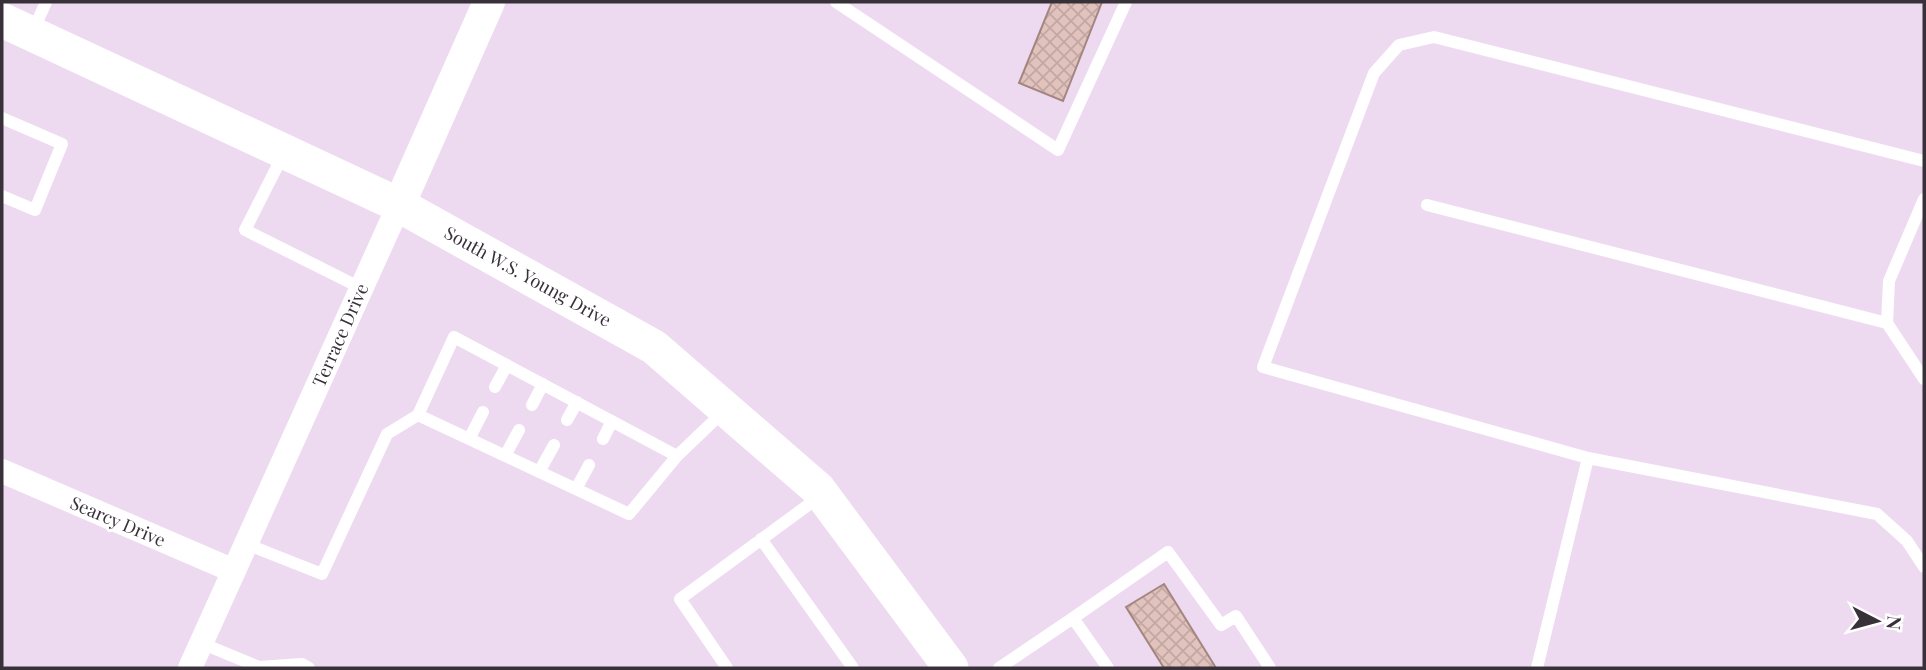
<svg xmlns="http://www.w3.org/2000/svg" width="1926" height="670" font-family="'Playfair Display',serif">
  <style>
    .building { fill: url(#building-cross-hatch); stroke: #a38680; stroke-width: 2 }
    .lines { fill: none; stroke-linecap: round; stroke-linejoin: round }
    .service { stroke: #fff; stroke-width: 12 }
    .minor { stroke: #fff; stroke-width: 24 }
    .tertiary { stroke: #fff; stroke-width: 32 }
    .secondary { stroke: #fff; stroke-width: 35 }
    .labels { text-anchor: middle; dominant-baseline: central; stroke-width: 6; stroke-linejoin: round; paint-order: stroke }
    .street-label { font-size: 18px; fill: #39313a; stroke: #fff }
  </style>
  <defs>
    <pattern id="building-cross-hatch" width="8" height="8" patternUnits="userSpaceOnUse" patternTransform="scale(1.75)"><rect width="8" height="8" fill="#e1c2bc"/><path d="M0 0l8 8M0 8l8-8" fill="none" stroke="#c2a7a2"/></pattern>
  </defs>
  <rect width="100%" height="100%" fill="#eedaf0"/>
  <path class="building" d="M1052,2h50l-39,99 -44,-18z
    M1164,584l52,84h-52l-38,-61z"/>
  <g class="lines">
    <path class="service" d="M836,2l222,148 68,-148
      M33,31l13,-29
      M2,118l60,26 -27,66 -33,-14
      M283,155l-38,75 116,58
      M1924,199l-35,82 -2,42 37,56
      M1427,205l460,118
      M495,387l12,-22
      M532,405l11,-21
      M418,415l211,99 48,-58
      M567,420l10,-18
      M469,439l14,-27
      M603,439l9,-18
      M505,456l14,-26
      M1588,458l-325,-91 111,-294 25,-28 35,-8 490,124
      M539,472l15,-27
      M576,489l13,-24
      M761,539l92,129
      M246,544l76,30 65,-140 31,-19 36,-78 223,119 46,-44
      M1073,618l95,-66 53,73 15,-9 34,52
      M201,643l58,24 43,-3 7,4
      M727,668l-47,-69 139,-102
      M999,668l74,-50 35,50
      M1537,668l51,-210 289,56 30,27 17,26"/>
    <path class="minor" d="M2,471l232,100
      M190,668l209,-463"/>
    <path class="tertiary" d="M399,205l90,-203"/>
    <path class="secondary" d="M2,20l397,185 255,142 164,142 133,179"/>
  </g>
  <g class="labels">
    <g class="street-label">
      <text transform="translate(528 276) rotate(29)">South W.S. Young Drive</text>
      <text transform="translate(340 335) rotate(-66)">Terrace Drive</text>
      <text transform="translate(118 521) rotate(23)">Searcy Drive</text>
    </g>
  </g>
  <rect width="1926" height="670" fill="none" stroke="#39313a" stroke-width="7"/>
  <g transform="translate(1877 621) rotate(96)" stroke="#ffffff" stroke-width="5" paint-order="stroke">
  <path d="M0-5L12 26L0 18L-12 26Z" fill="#39313a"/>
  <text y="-10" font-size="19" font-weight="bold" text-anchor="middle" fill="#39313a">N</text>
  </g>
</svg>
